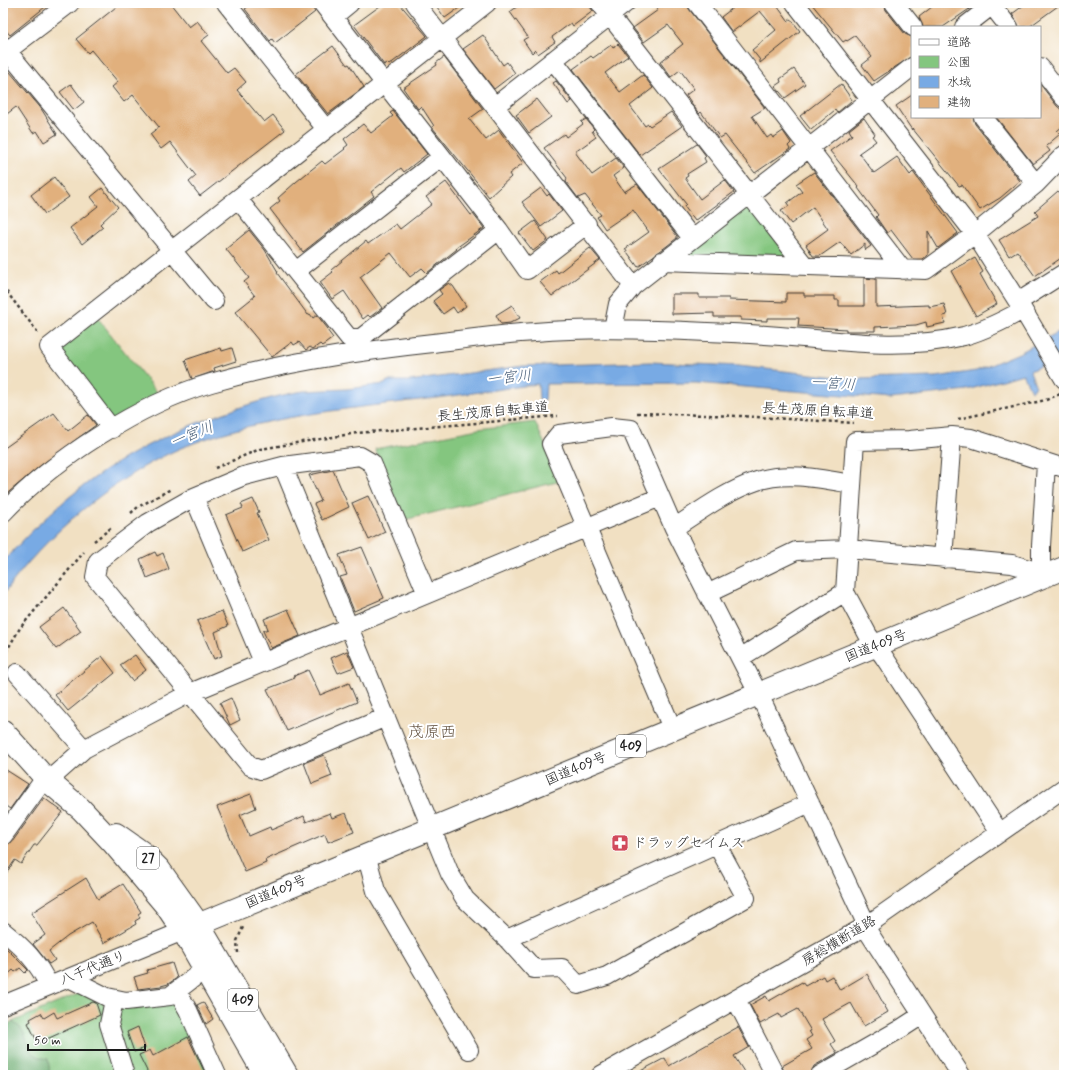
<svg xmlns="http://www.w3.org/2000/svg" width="1067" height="1078" font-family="Mynerve,'Klee One',sans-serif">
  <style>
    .green { fill: #84c67f; stroke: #50714e }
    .forest { fill: #6bab6e; stroke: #446445 }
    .water { fill: #78aae4; stroke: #4a6380 }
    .building { fill: #e1b07d }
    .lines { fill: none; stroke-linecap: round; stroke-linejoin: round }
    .minor-casing { stroke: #3c3935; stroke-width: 20 }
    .major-casing { stroke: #3c3935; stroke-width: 24 }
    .highway-casing { stroke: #3c3935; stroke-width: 24 }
    .path { stroke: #3c3935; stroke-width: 2.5; stroke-dasharray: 3 3; stroke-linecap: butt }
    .minor { stroke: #fff; stroke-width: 18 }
    .major { stroke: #fff; stroke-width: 22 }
    .highway { stroke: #fff; stroke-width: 22 }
    .labels { text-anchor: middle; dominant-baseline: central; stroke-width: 4; stroke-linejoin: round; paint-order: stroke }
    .shield { fill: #fff; stroke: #606060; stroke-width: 1 }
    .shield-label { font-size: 13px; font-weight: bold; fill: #1c1c1c }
    .street-label { font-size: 14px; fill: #1c1c1c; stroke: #fff }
    .poi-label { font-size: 14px; fill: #1c1c1c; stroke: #fff; text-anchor: start }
    .water-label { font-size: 15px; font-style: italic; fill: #455c76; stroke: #fff }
    .quarter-label { font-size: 16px; fill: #61503e; stroke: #fff }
  </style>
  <rect width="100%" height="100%" fill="#fff"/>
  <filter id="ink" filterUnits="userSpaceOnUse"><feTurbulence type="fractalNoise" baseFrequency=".025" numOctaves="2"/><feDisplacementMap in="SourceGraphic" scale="8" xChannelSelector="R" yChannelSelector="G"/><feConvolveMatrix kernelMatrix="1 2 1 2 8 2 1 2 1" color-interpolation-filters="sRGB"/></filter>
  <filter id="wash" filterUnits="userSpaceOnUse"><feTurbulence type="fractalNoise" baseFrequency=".012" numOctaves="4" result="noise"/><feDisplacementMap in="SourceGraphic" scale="16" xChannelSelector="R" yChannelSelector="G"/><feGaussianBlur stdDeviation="0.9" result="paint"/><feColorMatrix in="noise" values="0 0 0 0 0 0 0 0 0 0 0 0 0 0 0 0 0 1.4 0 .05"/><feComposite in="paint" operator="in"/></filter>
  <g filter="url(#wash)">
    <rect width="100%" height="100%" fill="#f1e0c2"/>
    <path class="green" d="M745,203l45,50 -7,7 -95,-3v-8z
      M97,317l62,78 -44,29 -56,-69v-10z
      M535,422l26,59 -157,39 -29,-71 103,-20z
      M85,991l19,11 17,73h-71l-2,-16c-27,-5 -15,-11 -26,-29 -2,-3 -6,-6 -10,-8z
      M172,999l41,76h-85l-15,-57 9,-11z"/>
    <path class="forest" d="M12,1022c4,2 8,5 10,8 11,17 1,24 26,29l2,16h-47v-49z"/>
    <path class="water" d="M1064,329v26l-34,16 6,16 -5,4 -8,-17 -56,16 -76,9 -195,-16 -150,1 -1,16h-6l-1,-16c-45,6 -90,13 -135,18 -75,9 -151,17 -222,46 -66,28 -137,88 -178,147v-33c66,-75 130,-118 224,-150 25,-9 51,-17 77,-21 14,-1 28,-1 42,-2 13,-1 26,-4 39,-5l2,-3h22l114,-15 127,-4 89,4 117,13 80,-2 40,-6 43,-18z"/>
    <g id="blocks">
      <path class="building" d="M3,3h47l-40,32 -7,-8z
        M121,3h49l19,24 8,-6 12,14 -8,6 26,32 7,-5 12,14 -9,8 27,32 9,-7 12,15 -85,66 -11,-14 7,-6 -26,-34 -9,7 -11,-15 9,-7 -26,-32 -9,7 -12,-15 6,-5 -27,-32 -3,3 -12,-14z
        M253,3h56l6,9 -40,31 -3,-4 -2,2 -25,-32z
        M384,3h15l28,33 -38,29 -2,-2 -3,2 -30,-40z
        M434,3h32l-21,15z
        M522,3h65l6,8 -20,15 -2,-3 -19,14 3,5 -17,12 -3,-4 -3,3 -9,-13 5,-3 -18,-25z
        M653,3h34l2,6 76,99 -13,8 15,22 4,-3 2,3 10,-7 8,12 -3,3 2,3 -35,24 -30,-38 -5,3 -19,-26 -2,2 -13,-19 8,-6 -14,-19 -9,7 -11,-15 23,-18 -15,-19 -24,17 -11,-14 25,-18z
        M739,3h36l13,18 3,-2 9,12 -40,32v-3l-8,-10 24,-20 -16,-19 -28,21 -11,-15z
        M811,3h73l2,7 19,24 7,3v19l-38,25 -12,-16 10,-8 -17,-21 -8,5 -1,-1 -3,2z
        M937,3h41l-35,24h-20l-4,-10z
        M1027,3h35l-33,24h-10l-7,-13z
        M483,35l20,30 4,-3 8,11 -21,16 -31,-40z
        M618,44l10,12 -23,17 15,19 23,-17 10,13 -23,18 15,20 3,-2 2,2 21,-14 11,14 -42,29 -67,-86 18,-13 2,2 18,-13 2,3z
        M333,46l14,19 2,-1 15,23 -36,27 -32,-40z
        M444,57l39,52 -14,10 17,21 13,-10 24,33 -14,11 2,3 -22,20 -57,-70 2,-1 -13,-20 -3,3 -15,-21 34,-23 -1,-2z
        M3,64l37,43 17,27 -13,8 -7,-11 -4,2 -17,-26 -13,10z
        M794,69l11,15 -20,14 -10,-12 6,-4 -1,-3z
        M556,81l16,20 -4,3 -15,-21z
        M71,84l13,18 -10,8 -14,-18z
        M841,84l11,16 -1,1 -14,12 -2,-3 -24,20 -11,-14z
        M1040,84l17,22 7,6v13l-7,6 3,3 -14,12 4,5 -17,13 -37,-47h44z
        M912,95v22h61l2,7 45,57 -20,17 -20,12 -18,-25 -3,1 -47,-58v2l-16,-24z
        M537,99l14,18 -22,16 -13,-18z
        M393,111l34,43 -23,18 -3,-4 -30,24 3,4 -71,56 -33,-43 10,-8 -2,-3 18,-16 26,-21 3,3 20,-15 -1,-1 4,-3 -4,-6 19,-15 8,9 22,-17 -3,-3z
        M864,118l11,16 -3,2 4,5 -17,12 15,20 23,-16 13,18 3,-3 45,61 -20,15 -10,-17v24l-5,4h-10l-22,-29 -4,3 -11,-16 2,-2 -20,-27 1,-1 -29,-36 22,-16 -3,-5z
        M586,119l8,10 -2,2 4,6 -21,15 17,23 24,-17 8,10 -11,8 11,16 13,-8 40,52v2l-10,8 -29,21 -13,-18 24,-17 -16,-22 -28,19 -8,-12 4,-2 -16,-20 -7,3 -12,-16 1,-4 -23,-30 20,-14 2,3 17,-13 -2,-2z
        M697,144l9,12 -2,2 2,4 -19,12 1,2 -3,2 15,21 25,-19 9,12 -39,29 -11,-15 2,-2 -27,-35z
        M814,172l57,74 -6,4v-6l-14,11 -11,-13 -20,14h-7l-7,-11 22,-16 -15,-22 -22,17 -10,-13 8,-5 -2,-3 15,-11 -6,-8z
        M54,177l15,20 -24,17 -14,-19z
        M446,182l25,33 2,-1 11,14 -28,20 1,1 -30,24 -5,-5 -12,9 -19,-24 -31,24 22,31 -12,9 -2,-2 -5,4 -19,-28 -12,8 -12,-17 13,-10 -2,-2 35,-29 2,3 28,-20 4,5 32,-25 -6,-7z
        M102,188l16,19 -18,17 3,3 -21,17 -12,-16 28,-22 -7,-9z
        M541,188l6,8 2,-2 13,17 -21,16 -19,-25z
        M1058,191l6,6v59l-29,20 -18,-25 -8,5 -10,-16 39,-24 -3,-5z
        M535,221l13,19 -15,11 -14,-18z
        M249,230l16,20 13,22 -1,1 31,42 2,-1 3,4 4,-3 11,14 -1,1 6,8 -11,8 -2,-2 -7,5 -3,-2 -4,3 -7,-8 -5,3 -2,-3 -20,15 -37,-45 20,-16 -11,-14 5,-4 -23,-29z
        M590,248l10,12 -48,36 -12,-14 16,-12 2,3z
        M975,258l8,14 -3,2 17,30 -21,12 -25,-45z
        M864,278l12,1v28l53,-2v2l15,-3 3,11 -4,1 2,7 -18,4 -1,-5 -10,3 -41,2v4h-29v-2l-48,-3 1,-8h-32v3l-26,-1v-3h-27v-4l-42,1v-20h27v4h30v2l57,2v-9h18v3h31v4h4v6h25z
        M449,283l4,3 13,20 -9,7 -4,-6 -10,7 -10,-13 9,-7 -3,-4z
        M512,305l8,13 -10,5 -9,1 -5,-9z
        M221,348l1,3 10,-3 4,13 -22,7 1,3 -23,8 -7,-19z
        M54,413l14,18 20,-16 8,10 -55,40 -38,32v-48z
        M333,470l16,37 -27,13 -8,-16 7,-3 -12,-26z
        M368,496l17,36 -16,8 -17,-37z
        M253,499l6,13 -2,1 12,27 -27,12 -16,-37 17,-7 -2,-4z
        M362,547l22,51 -30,13 -14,-34 7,-2 -8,-20z
        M155,552l2,4 6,-3 6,16 -22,9 -7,-19z
        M64,608l17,23 -25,18 -17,-22z
        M288,609l12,27 -29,12 -8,-17 5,-2 -4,-10z
        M222,611l6,15 -13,6 7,24 -8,3 -17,-38z
        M347,651l7,16 -16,6 -7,-15z
        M135,655l11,15 -14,11 -12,-16z
        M102,656l13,17 -47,38 -13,-16z
        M308,670l12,25 29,-12 8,19 -70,29 -20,-42 28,-11 -1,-2z
        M231,698l9,22 -10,5 -10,-22z
        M324,755l8,21 -20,8 -8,-21z
        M3,768l25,16 -18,25 -7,-5z
        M251,794l5,14 -16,7 9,21 21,-9 1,3 33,-14 2,6 24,-9 2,5 14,-5 8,19 -26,10 -3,-8 -60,26 1,3 -21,9 -28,-65z
        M44,798l19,14 -26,33h-3l-13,19 -6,-4 -12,18v-32l9,-4z
        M86,878l12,21 25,-15 18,28 -3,2 2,4 -5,3 1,3 -32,19 -12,-21 -24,14 -19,15 6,9 -6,4 -16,-20 12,-9 -14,-22z
        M3,945l25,25 -3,3 -5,-5 -5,4 -2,-2 -10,9z
        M172,963l5,15 -9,6 -7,2 -23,3 -4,-12 14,-4 -1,-3z
        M867,974l21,38 -24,14 -13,-23 -29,16 13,22 -4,3 6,9 -23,13 -4,9h-25l-3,-9 30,-17 -6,-9 6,-4 -3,-5h2l-13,-22 -17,9 -2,-4 -19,10 -10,-19 16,-9 3,5 33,-19 3,4 18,-10 2,4 7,-4 8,14z
        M93,1002l3,1 4,12 -62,28 -10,-20 3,-2 -1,-2 11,-6 3,5 10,-6 3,6z
        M203,1002l10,17 -7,5 -9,-19z
        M138,1027l7,21 -11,4 -7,-20z
        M738,1027l11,20 -15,9 12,19h-113l32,-17 4,8z
        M188,1037l18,38h-57l-10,-20 11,-5 3,6z"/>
    </g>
  </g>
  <g filter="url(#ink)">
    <use href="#blocks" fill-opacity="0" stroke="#3c3935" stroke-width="1"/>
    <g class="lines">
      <g class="minor-casing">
        <path id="minor" d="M226,3l100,126
          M322,3l177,227 28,40 60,-46
          M415,3l218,283 279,-219
          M600,3l205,263
          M697,3l206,267
          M795,3l180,231 48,76 41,69
          M894,3l19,24
          M990,3l19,24
          M333,17l17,-14
          M964,27l31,-24
          M3,46l211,255
          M3,54l67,-51
          M553,60l139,178
          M1040,67l24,31
          M495,106l131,-103
          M983,117l53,67
          M238,199l111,139h12l138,-108
          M662,261l264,9 49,-36 61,-50 28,-29
          M296,271l146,-114
          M1018,302l46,-29
          M613,329l5,-25 15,-18
          M112,429l-63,-82 438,-344
          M283,466l167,408 15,25 42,40 27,30 28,-1 16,17 29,-9 139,-78 -29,-53
          M194,497l69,165
          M3,513c51,-54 136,-109 208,-130 72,-21 148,-32 222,-40 34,-4 68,-9 102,-11 57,-5 115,-3 172,0 32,1 64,3 96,6 54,5 107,11 161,-2 21,-6 40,-16 59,-26
          M674,528c26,-17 53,-37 83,-47 30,-10 65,-2 95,3
          M943,559l9,-123
          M1041,577v-31l5,-83
          M707,594l89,-43 52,-2 164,15 17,5 12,8
          M740,658l105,-66
          M17,673l67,76
          M386,717l-125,53 -11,-4 -155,-189 3,-16 50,-38 46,-26 50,-21 39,-10 77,-10 12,7 55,131
          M672,728l-121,-284 8,-10 53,-7 19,2 43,99 91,179 98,210 6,16 92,142
          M48,781l36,-32 106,-56 470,-196
          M1000,833l-116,-176 -16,-22 -23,-43 10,-151 54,-1 43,-4 19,2 93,30
          M3,836l42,-58
          M366,854l10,37 93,159
          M3,931c20,16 35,31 46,55
          M507,939l303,-136
          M69,978l38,19 19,4 44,-5 35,-27
          M177,991l11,19 29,65
          M114,1000l-5,24 16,51
          M736,1000l39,75
          M3,1005l180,-74
          M601,1075l265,-149 198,-138
          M820,1075l82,-47 20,-13"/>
      </g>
      <g class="major-casing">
        <path id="major" d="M3,731l45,50 33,28 32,34 54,64 16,24
          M116,834l27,19 16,16 40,56"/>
      </g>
      <g class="highway-casing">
        <path id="highway" d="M199,925l88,150
          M265,1075l-82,-144 881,-363"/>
      </g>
      <path class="path" d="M3,287l36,47
        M637,413l103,3 114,7
        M958,419l88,-19 14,-6
        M215,468l45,-19 97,-16 201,-17
        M131,513l7,-6 33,-18
        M94,541l17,-13
        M3,657l17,-29 64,-76
        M238,953l-1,-12 6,-14"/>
      <use href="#minor" class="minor"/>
      <use href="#major" class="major"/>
      <use href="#highway" class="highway"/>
    </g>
  </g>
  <defs>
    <g id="pharmacy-square" transform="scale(0.9)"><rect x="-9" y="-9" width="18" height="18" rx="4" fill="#d1495b" stroke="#fff"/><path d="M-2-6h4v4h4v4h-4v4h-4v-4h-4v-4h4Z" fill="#fff"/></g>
  </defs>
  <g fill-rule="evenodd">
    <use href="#pharmacy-square" x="620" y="843"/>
  </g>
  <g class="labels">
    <g class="shield">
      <rect x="616" y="735" width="30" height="22" rx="3"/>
      <rect x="137" y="847" width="22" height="22" rx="3"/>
      <rect x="228" y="989" width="30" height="22" rx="3"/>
    </g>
    <g class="shield-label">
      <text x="631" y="746">409</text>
      <text x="148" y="858">27</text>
      <text x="243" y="1000">409</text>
    </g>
    <g class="street-label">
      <text transform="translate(818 411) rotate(3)">長生茂原自転車道</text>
      <text transform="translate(493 412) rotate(-5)">長生茂原自転車道</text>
      <text transform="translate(876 646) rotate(-22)">国道409号</text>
      <text transform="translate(576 769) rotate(-23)">国道409号</text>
      <text transform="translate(276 892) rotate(-23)">国道409号</text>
      <text transform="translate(839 941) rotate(-31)">房総横断道路</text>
      <text transform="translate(93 968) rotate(-22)">八千代通り</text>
    </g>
    <g class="poi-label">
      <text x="633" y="843">ドラッグセイムス</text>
    </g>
    <g class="water-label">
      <text transform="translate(509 378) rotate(-6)">一宮川</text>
      <text transform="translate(833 384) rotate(4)">一宮川</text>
      <text transform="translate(192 435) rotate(-22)">一宮川</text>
    </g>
    <g class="quarter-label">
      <text x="432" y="732">茂原西</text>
    </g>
  </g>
  <rect width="1067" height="1078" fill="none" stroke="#fff" stroke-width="16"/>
  <rect x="911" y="26" width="130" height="92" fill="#ffffff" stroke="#a4a4a4"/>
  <rect x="919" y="39" width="20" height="6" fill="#ffffff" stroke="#a4a4a4"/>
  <text x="947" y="46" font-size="12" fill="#1c1c1c">道路</text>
  <rect x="919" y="56" width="20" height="12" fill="#84c67f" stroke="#a4a4a4"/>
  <text x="947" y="66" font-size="12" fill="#1c1c1c">公園</text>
  <rect x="919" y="76" width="20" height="12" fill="#78aae4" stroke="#a4a4a4"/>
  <text x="947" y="86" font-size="12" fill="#1c1c1c">水域</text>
  <rect x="919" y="96" width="20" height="12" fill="#e1b07d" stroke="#a4a4a4"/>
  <text x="947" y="106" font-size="12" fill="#1c1c1c">建物</text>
  <path d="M28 1044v6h117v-6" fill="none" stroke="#1c1c1c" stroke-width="2"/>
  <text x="34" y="1044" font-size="12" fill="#1c1c1c" stroke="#ffffff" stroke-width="3" paint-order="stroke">50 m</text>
</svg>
